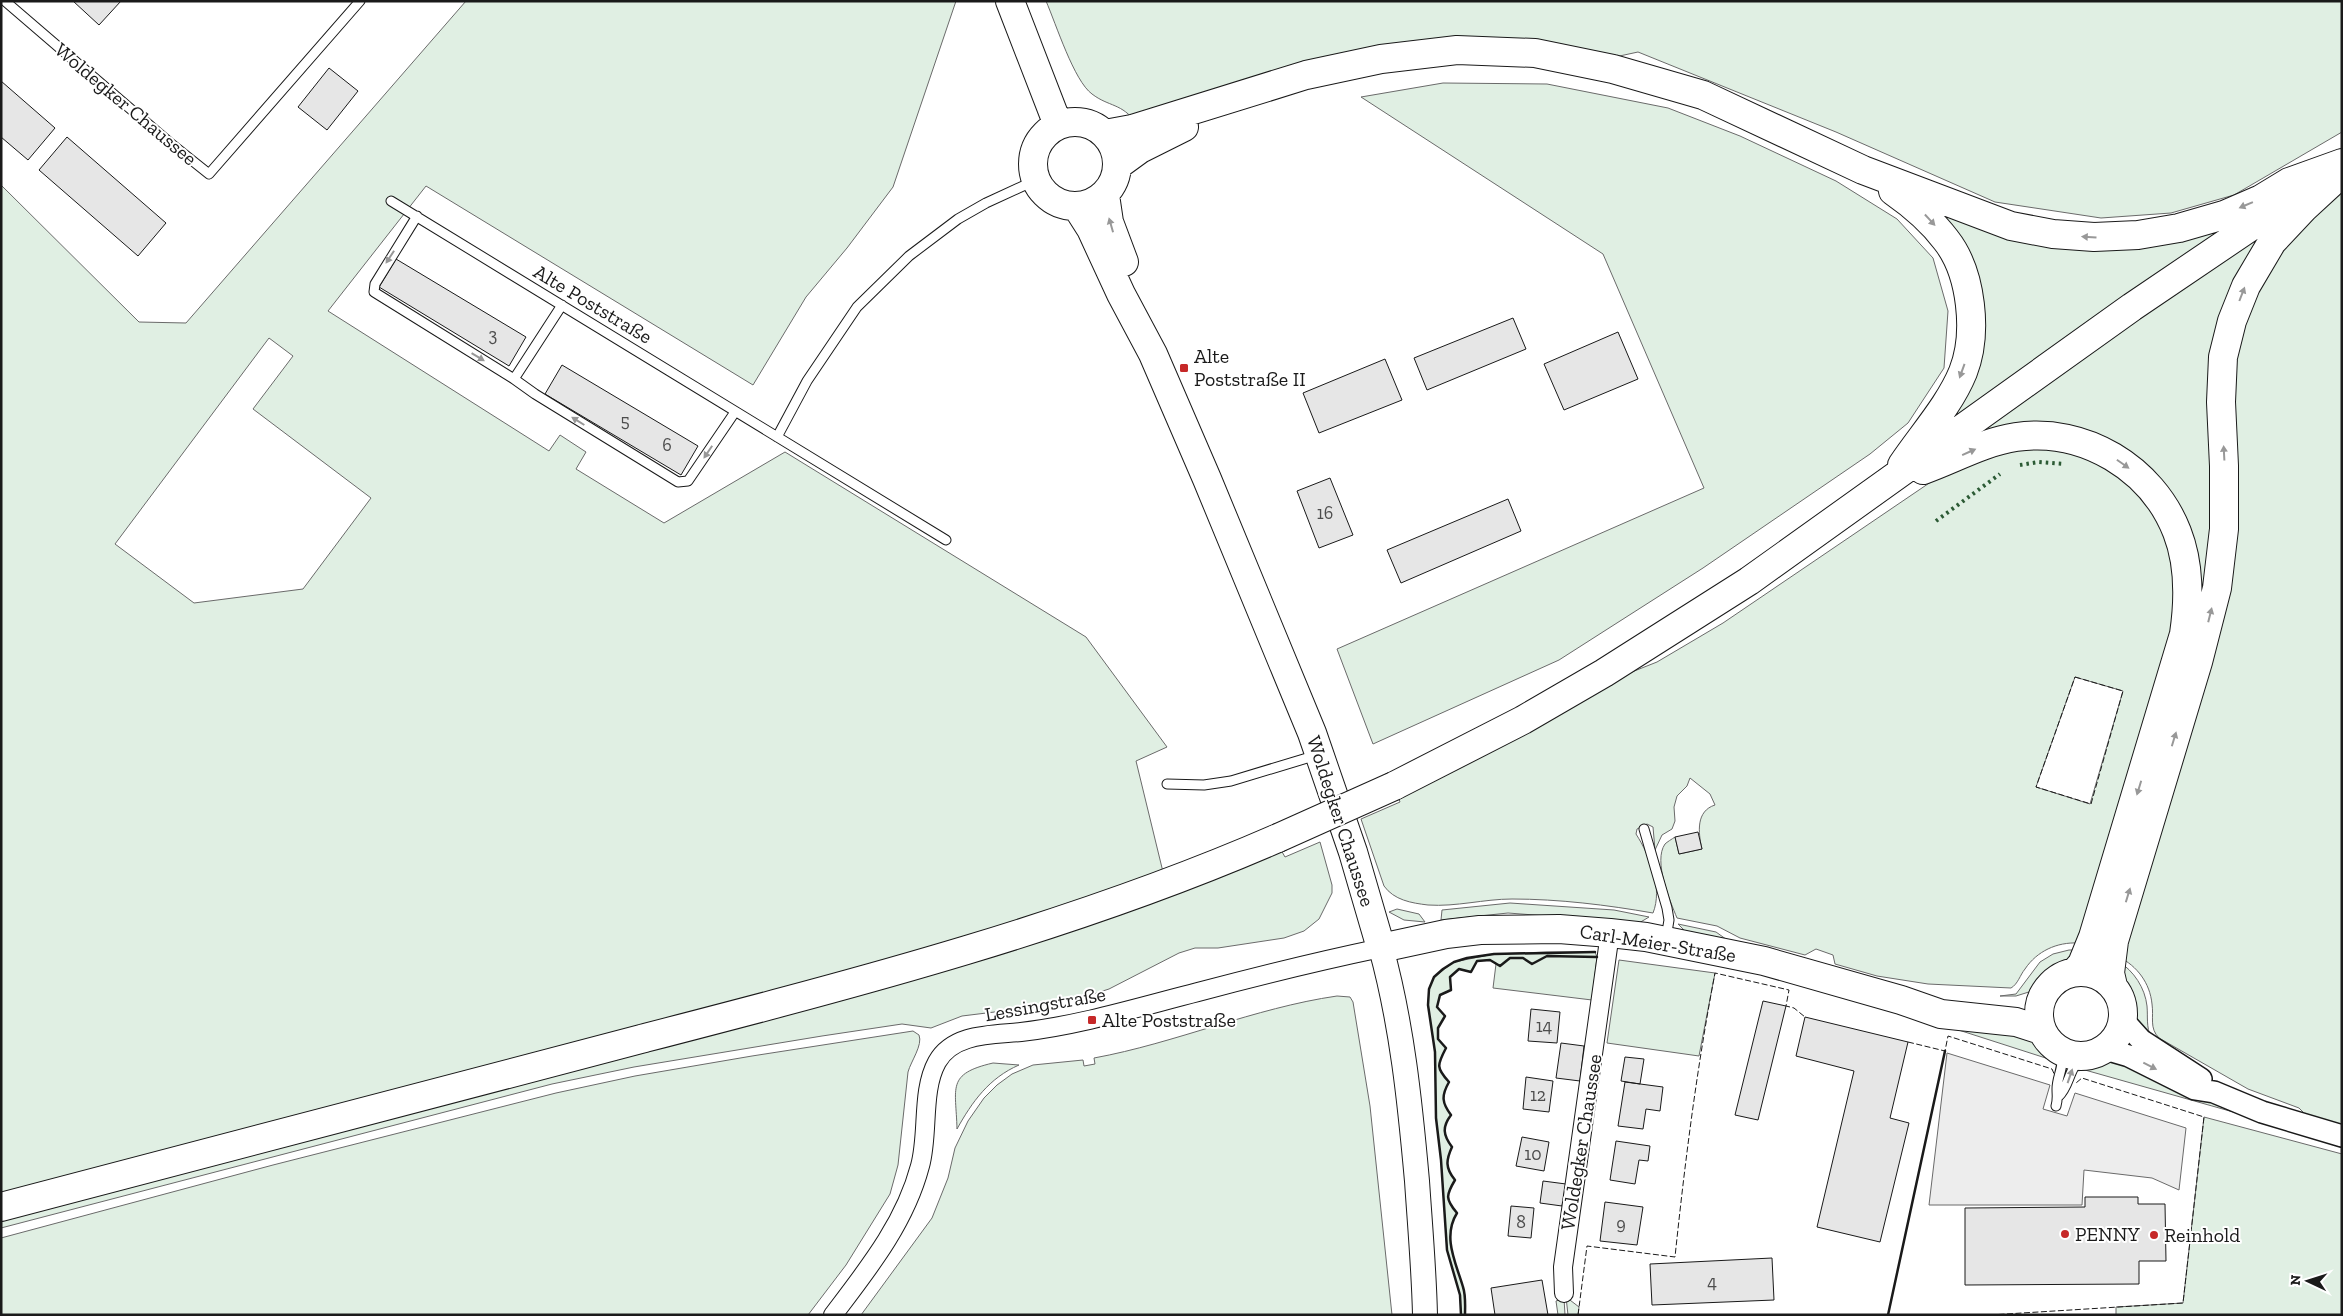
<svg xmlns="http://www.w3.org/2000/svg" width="2343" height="1316" font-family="'Zilla Slab',serif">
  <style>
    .green { fill: #e0efe3; stroke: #6a6a6a; fill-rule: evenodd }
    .parking { fill: #ededed; stroke: #6a6a6a }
    .building { fill: #e6e6e6; stroke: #1a1a1a }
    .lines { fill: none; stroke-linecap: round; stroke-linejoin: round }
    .service-casing { stroke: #1a1a1a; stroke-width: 11 }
    .minor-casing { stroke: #1a1a1a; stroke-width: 20 }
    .tertiary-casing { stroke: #1a1a1a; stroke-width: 24 }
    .secondary-casing { stroke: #1a1a1a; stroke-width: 26 }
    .primary-casing { stroke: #1a1a1a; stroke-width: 30 }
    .service { stroke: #fff; stroke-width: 9 }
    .minor { stroke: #fff; stroke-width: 18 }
    .tertiary { stroke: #fff; stroke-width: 21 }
    .secondary { stroke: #fff; stroke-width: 24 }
    .primary { stroke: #fff; stroke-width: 28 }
    .primary-bridge-casing { stroke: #1a1a1a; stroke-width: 30; stroke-linecap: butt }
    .primary-bridge { stroke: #fff; stroke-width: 28 }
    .hedge { stroke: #2b5a34; stroke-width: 4; stroke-dasharray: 2.5 4; stroke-linecap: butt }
    .fence { stroke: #1a1a1a; stroke-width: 1; stroke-dasharray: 6 2.5; stroke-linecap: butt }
    .wall { stroke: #1a1a1a; stroke-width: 2.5 }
    .oneway { fill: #989898 }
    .poi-dot { fill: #c62828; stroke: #fff; stroke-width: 2 }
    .labels { text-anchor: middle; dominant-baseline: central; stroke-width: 4; stroke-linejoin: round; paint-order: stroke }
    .number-label { font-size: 18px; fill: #4d4d4d }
    .street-label { font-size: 20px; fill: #1a1a1a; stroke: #fff }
    .poi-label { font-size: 20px; fill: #1a1a1a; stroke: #fff; text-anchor: start }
  </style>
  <rect width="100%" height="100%" fill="#fff"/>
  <path class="green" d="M466,1h490l-63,186 -46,61 -41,49 -53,88 -327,-199 -98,125 221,140 11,-16 26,17 -10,17 88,54 121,-71 301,185 81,110 -31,14 27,111 -85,31 -168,52 -909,241v-1011l138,137 47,1zM269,338l24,18 -40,53 118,89 -68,91 -109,14 -79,-59z
    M1046,1h1296v131l-108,63 -63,18 -70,5 -106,-16 -159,-70 -198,-80 -23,5 -129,-15 -350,81c-14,-20 -27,-16 -44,-29 -18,-13 -36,-70 -46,-93z
    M1443,83l104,1 121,24 72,28 96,45 61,38 36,39 15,53 -4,57 -36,55 -38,31 -167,114 -144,92 -186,84 -36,-95 367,-161 -101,-234 -242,-157z
    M2342,192v935l-37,-13 -6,-6 -51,-19 -89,-51c-10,-10 -5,-21 -7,-34 -2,-21 -15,-38 -33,-47l86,-294 26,-307 47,-109z
    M1931,211l77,21 217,-6 -5,8 -265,188 2,-9 -9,2 30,-71z
    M2263,230l-24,52 -29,304 -16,20 -54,-139 -160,-33 6,-9z
    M2017,445l56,4 57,30 39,58 9,71 -100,335c-21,-1 -41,8 -53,26 -5,6 -7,15 -14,19l-83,-4 -51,-8 -42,-12 -2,-9 -17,-6 -11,6 -65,-17 -23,-12 -40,-8c-7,-17 -24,-57 -12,-74 2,-2 7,-5 10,-7l4,17 23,-5c-4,-17 -6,-38 13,-44l-5,-11 -20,-16 -3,8 -10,10 -3,11 1,14 -3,8 -10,6 -7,15 -2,-23 -6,-3 -10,5 -1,5c14,22 27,54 17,79 -46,-8 -94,-14 -141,-14 -28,0 -56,8 -84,6 -17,-2 -34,-5 -44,-19l-23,-67 39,-17 -2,-6 211,-115 48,-19 66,-39 221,-150zM2075,677l48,14 -33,113 -54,-17z
    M1320,842l12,43v8l-13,26 -15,12 -20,7 -66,10h-23l-16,5 -70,36 -22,7 -60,12 -65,8 -31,12 -29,-4 -80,12 -188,31 -82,17 -551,144v-11l1280,-367 4,7z
    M1510,903l104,7 35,7 -10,6 -131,-10 -67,7 1,-10z
    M1397,909l22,5 6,8 -21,-2 -15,-8z
    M1678,924l38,8 14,10 -44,-10z
    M2069,950h8l-14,18 -31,23 -16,5h-16l16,-2 24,-32 13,-8z
    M1547,952h48l2,5 -5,43 -99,-12 3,-24 -6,-4 -13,1 -6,11 -12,-3 -9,8 1,13 -11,5 -3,12 8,9 -7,12v11l8,9c-9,17 -10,20 3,34 -8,14 -7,21 2,33 -9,12 -8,20 1,32 -6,13 -7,21 3,33 -9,15 -10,19 2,33 -15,24 -1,50 6,74 3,9 2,19 2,28h-4l-1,-20 -13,-45 -6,-90 -5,-42 -1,-66 -7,-47 1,-16 5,-12 20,-15 40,-8z
    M1619,960l96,13 -16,83 -92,-13z
    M2118,961c16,10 27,27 29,45 1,11 -1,21 4,31l-19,-22z
    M1337,996l13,1 3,5 17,104 22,209h-531l71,-97 16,-40 7,-30 13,-27 16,-23 13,-13 15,-11 21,-9 50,-5 1,6 11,-2 -1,-6c82,-15 160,-50 243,-62z
    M1947,1021l90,18 12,15 8,4 3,10 -5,-7 -112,-36z
    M913,1031l6,4c4,10 -8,26 -11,37l-10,93 -8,29 -44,71 -38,50h-807v-77l272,-73 283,-72 79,-17 117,-20z
    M2115,1060l94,42 49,17 -173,-49 -9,1 6,-5z
    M993,1063l26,2c-30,13 -47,37 -62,64 -1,-42 -11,-55 36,-66z
    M2204,1117l138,37v161h-226v-8l67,-4z
    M1566,1297l13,10 -1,8h-10z
    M1564,1298l1,17h-7l-2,-14z"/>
  <path class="parking" d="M1947,1053l103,32 -7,24 24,7 8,-23 111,35 -7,62 -27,-12 -68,-8 -2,35h-153z"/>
  <path class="building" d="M73,1h48l-22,24z
    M329,68l29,23 -31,39 -29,-23z
    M1,81l54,47 -27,32 -27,-23z
    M67,137l99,86 -28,33 -99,-86z
    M396,259l130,78 -17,29 -130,-79z
    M1513,318l13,31 -99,41 -13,-32z
    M1618,332l20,47 -74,31 -20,-46z
    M1385,359l17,41 -83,33 -16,-40z
    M562,365l136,81 -17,29 -136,-81z
    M1330,478l23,57 -34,13 -22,-57z
    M1508,499l13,32 -120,52 -14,-33z
    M1698,832l4,17 -23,5 -4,-17z
    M1763,1001l23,5 -28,114 -23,-5z
    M1531,1009l29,3 -3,31 -29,-2z
    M1805,1017l103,25 -18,76 19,5 -29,119 -63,-15 37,-156 -58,-15z
    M1561,1043l23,3 -4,35 -24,-3z
    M1625,1057l19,2 -4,25 -19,-3z
    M1526,1077l27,4 -4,31 -26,-3z
    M1625,1082l38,5 -3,24 -14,-2 -3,20 -25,-3z
    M1522,1137l27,5 -5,29 -28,-5z
    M1616,1141l34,5 -2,15 -9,-1 -4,24 -25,-4z
    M1543,1181l23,3 -4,22 -22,-3z
    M2085,1197h53v7h27l1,57h-27v23l-174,1v-77l120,-1z
    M1605,1202l38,5 -6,38 -37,-4z
    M1511,1206l23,2 -3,30 -23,-2z
    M1772,1258l2,42 -122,5 -2,-41z
    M1542,1280l6,35h-53l-4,-27z"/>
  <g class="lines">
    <g class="service-casing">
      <path id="service" d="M5,1l164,141 40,32 151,-173
        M391,201l555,339
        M417,216l-42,68 -1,8 140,87 48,-74
        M514,379l21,15 143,88 10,-1 47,-69
        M777,437l30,-56 50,-74 52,-51 49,-37 28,-16 50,-23
        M1167,784l37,1 27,-4 86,-26
        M1644,829l23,79 2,12 -3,18
        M2058,1097c13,-12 10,-31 26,-40
        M2056,1106c2,-7 1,-10 1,-17 0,-13 8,-23 4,-37"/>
    </g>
    <g class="minor-casing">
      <path id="minor" d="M1564,1293l-1,-26 47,-334
        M833,1315c35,-46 72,-92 87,-149 9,-32 1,-75 17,-104 16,-29 55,-27 84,-30 60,-7 118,-25 177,-40 60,-16 121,-31 183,-44"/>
    </g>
    <g class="tertiary-casing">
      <path id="tertiary" d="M2123,1020l18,20 60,39
        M2105,1049l24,7 66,33 19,3 48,20 80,24"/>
    </g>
    <g class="secondary-casing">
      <path id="secondary" d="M1381,948c21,76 29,155 36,233 3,45 7,89 8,134"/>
    </g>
    <g class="primary-casing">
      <path id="primary" d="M1010,1l48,124
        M1033 164a42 42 0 1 1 84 0a42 42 0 1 1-84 0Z
        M1105,134l27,-5 174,-54 75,-16 76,-9 78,3 78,16 90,26 160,75 148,56 42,8 41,3 44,-2 41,-7 45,-13 37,-16 28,-17 53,-19
        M1118,165l22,-16 44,-22
        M1893,191c20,14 38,29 53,49 26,33 32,94 17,132 -14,34 -41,63 -61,93
        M1105,195l4,27 15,40
        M1077,207l14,22 30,65 32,60 54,125 105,254 41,119 28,96 65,-14 34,-4 79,-1 51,4 36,4 118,24 137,39 40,14 75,8 25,8
        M1923,470c31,-11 60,-28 93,-33 68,-10 136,31 161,95 13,33 12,68 7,102l-91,303 -11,27 -7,8
        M1394,786l129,-66 81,-47 145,-92 383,-274 158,-107
        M2039 1014a42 42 0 1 1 84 0a42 42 0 1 1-84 0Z
        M2113,986l-3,-13 4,-32 84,-279 19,-74 7,-59v-63l-3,-64 2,-45 9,-36 14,-35 26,-44 32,-34 38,-35
        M1,1207c214,-56 427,-112 640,-168 216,-56 433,-112 637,-201"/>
    </g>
    <use href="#service" class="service"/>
    <use href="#minor" class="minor"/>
    <use href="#tertiary" class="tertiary"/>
    <use href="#secondary" class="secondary"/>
    <use href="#primary" class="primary"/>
    <g class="primary-bridge-casing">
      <path id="primary-bridge" d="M1278,838l116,-52"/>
    </g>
    <use href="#primary-bridge" class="primary-bridge"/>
    <path class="hedge" d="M2020,465l19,-3 26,2
      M1936,521l64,-47"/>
    <path class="fence" d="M2075,677l48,14 -32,113 -55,-17z
      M1908,1042l37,9 3,-15 104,33 3,7
      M1578,1315l9,-69 88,11c10,-96 22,-190 40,-284l74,17 -3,16 8,2 11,9
      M1990,1315l193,-12 21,-186 -122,-39 -6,5"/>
    <path class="wall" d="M1461,1315l-1,-20 -13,-45 -6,-90 -5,-42 -1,-66 -7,-47 1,-16 5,-12 9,-8 11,-7 13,-4 27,-4 101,-2
      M1465,1315c0,-9 1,-19 -2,-28 -7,-24 -21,-50 -6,-74 -12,-14 -11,-18 -2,-33 -10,-12 -9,-20 -3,-33 -9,-12 -10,-20 -1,-32 -9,-12 -10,-19 -2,-33 -13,-14 -12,-17 -3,-34l-8,-9v-11l7,-12 -8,-9 3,-12 11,-5 -1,-13 9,-8 12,3 6,-11 13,-1 10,6 10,-8h13l9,6 15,-8 50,1
      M1888,1315l57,-264"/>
  </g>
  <defs><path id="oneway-solid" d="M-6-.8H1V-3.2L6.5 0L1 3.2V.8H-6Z" transform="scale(1.25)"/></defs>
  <g class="oneway">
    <use href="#oneway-solid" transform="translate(2246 205) rotate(157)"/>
    <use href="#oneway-solid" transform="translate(1930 220) rotate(47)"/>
    <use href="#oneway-solid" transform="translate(1111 225) rotate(-106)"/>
    <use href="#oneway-solid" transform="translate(2089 237) rotate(-177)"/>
    <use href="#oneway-solid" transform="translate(390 257) rotate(123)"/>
    <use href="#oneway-solid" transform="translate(2242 294) rotate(-69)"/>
    <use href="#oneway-solid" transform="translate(478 357) rotate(31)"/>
    <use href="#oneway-solid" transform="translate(1962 371) rotate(110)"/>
    <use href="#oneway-solid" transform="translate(578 421) rotate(-148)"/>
    <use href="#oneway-solid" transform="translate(708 452) rotate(124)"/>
    <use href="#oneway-solid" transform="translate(1969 452) rotate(-24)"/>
    <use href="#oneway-solid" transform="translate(2224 453) rotate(-93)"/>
    <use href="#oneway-solid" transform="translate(2123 464) rotate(35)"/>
    <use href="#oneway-solid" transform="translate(2210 615) rotate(-76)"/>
    <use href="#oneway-solid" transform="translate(2174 739) rotate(-73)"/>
    <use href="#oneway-solid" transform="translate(2139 788) rotate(107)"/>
    <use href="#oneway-solid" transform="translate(2128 895) rotate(-73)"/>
    <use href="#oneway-solid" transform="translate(2150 1066) rotate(27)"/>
    <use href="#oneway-solid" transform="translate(2070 1076) rotate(-71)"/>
  </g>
  <g class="poi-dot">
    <rect x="1179" y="363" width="10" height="10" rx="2.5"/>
    <rect x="1087" y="1015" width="10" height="10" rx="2.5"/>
    <circle cx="2065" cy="1234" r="5"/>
    <circle cx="2154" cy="1235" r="5"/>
  </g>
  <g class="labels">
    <g class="number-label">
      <text x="493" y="335">3</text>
      <text x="625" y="421">5</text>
      <text x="667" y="445">6</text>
      <text x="1325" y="513">16</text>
      <text x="1544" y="1026">14</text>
      <text x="1538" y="1095">12</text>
      <text x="1533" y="1154">10</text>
      <text x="1521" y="1222">8</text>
      <text x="1621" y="1224">9</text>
      <text x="1712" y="1282">4</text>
    </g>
    <g class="street-label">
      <text transform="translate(126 104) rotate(40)">Woldegker Chaussee</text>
      <text transform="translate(593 304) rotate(31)">Alte Poststraße</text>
      <text transform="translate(1341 821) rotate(72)">Woldegker Chaussee</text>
      <text transform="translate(1658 943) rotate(9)">Carl-Meier-Straße</text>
      <text transform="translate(1045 1004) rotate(-10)">Lessingstraße</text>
      <text transform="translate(1581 1142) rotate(-81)">Woldegker Chaussee</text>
    </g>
    <g class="poi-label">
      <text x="1194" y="356">Alte<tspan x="1194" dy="23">Poststraße II</tspan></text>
      <text x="1102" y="1020">Alte Poststraße</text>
      <text x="2075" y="1234">PENNY</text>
      <text x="2164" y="1235">Reinhold</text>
    </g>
  </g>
  <rect width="2343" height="1316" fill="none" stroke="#1a1a1a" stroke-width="5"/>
  <g transform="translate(2308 1281) rotate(274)" stroke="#ffffff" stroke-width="4" paint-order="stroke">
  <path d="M0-4L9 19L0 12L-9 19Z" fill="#1a1a1a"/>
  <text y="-8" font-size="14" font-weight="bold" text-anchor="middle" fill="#1a1a1a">N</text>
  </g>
</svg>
